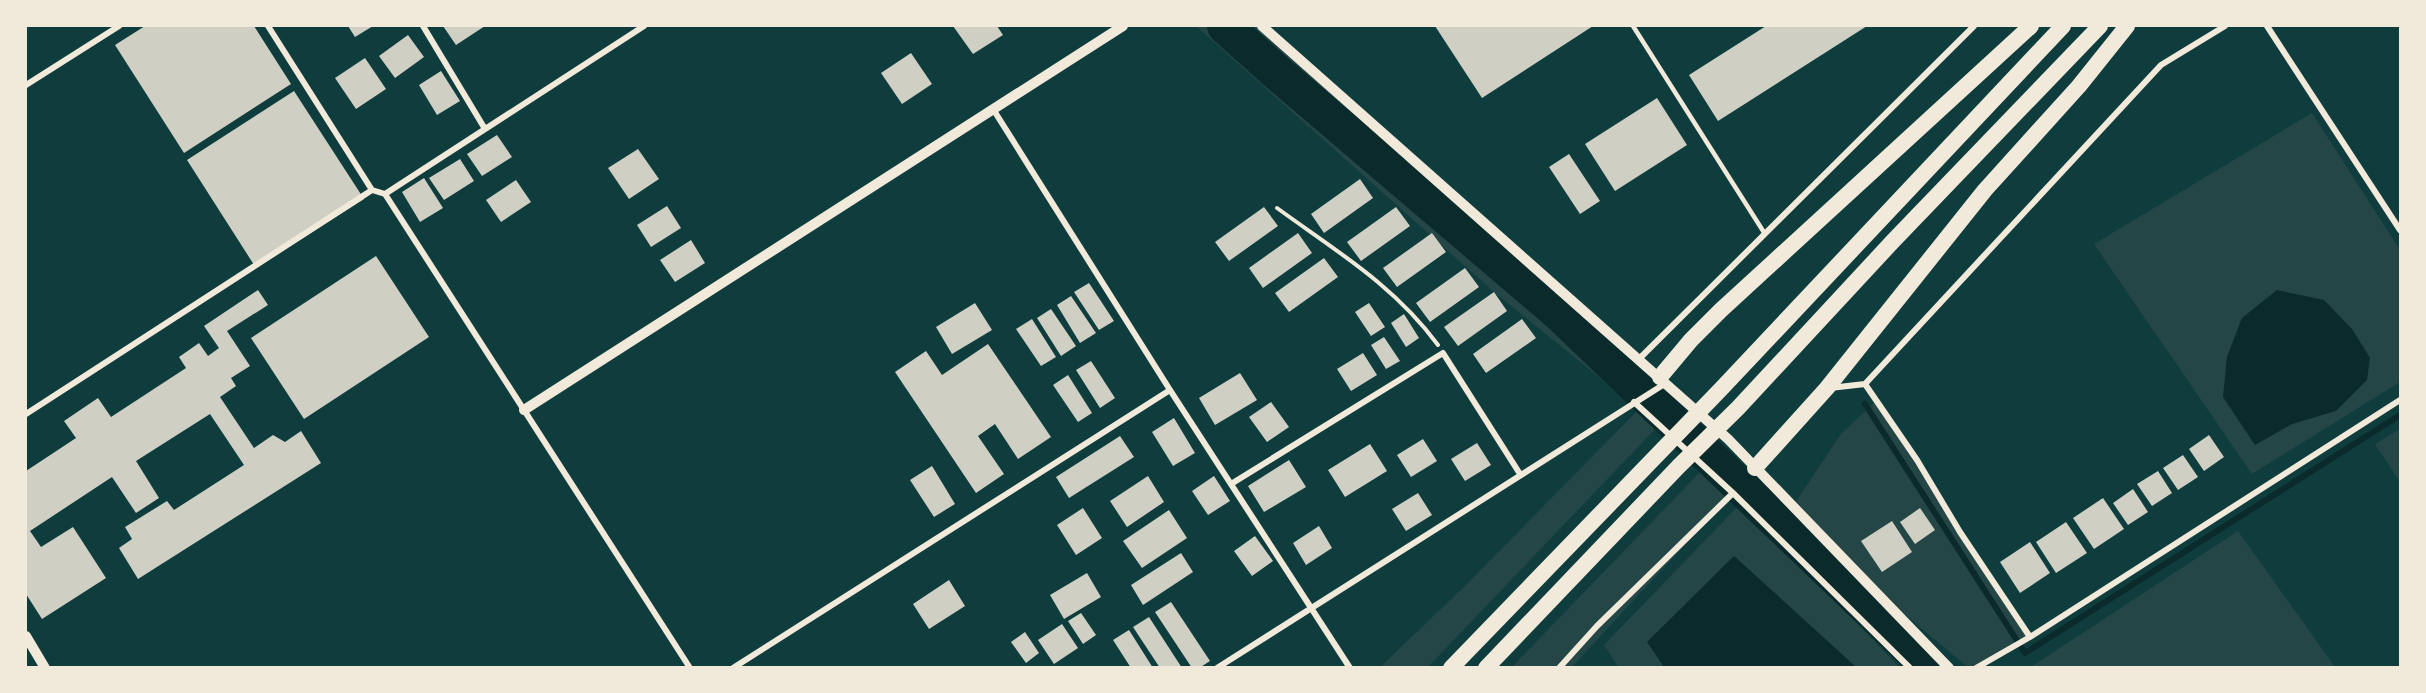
<svg xmlns="http://www.w3.org/2000/svg" width="2426" height="693" font-family="'Nunito Sans',sans-serif">
  <style>
    .green { fill: #244646 }
    .water { fill: #0a2a2b }
    .lines { fill: none; stroke-linecap: round; stroke-linejoin: round }
    .stream { stroke: #0a2a2b; stroke-width: 6 }
    .river { stroke: #0a2a2b; stroke-width: 36 }
    .building { fill: #cfcfc3 }
    .path { stroke: #f1e9da; stroke-width: 4 }
    .service { stroke: #f1e9da; stroke-width: 4.5 }
    .minor { stroke: #f1e9da; stroke-width: 6 }
    .tertiary { stroke: #f1e9da; stroke-width: 10 }
    .trunk { stroke: #f1e9da; stroke-width: 16 }
  </style>
  <rect width="100%" height="100%" fill="#0f3d3e"/>
  <path class="green" d="M1196,26h66l377,333 -23,32 -122,-99z
    M2312,113l88,137v132l-148,92 -158,-230z
    M1877,400l153,237 -54,30h-8l-99,-82 -76,-79 48,-72z
    M1640,408l19,17 -231,242 -49,1 87,-83z
    M2400,429v53l-25,-38z
    M1705,467l28,26 -161,174 -61,1z
    M1742,502l157,165h-281l-14,-22z
    M2238,531l97,136h-304z"/>
  <path class="water" d="M2277,290l47,10 28,29 18,29 -3,22 -31,31 -44,13 -37,21 -32,-48 4,-40 15,-39z
    M1734,556l122,111h-192l-17,-25z"/>
  <g class="lines">
    <path class="stream" d="M1865,404l160,249 375,-238"/>
    <path class="river" d="M1225,26l56,50 278,237 371,355"/>
  </g>
  <path class="building" d="M145,26h109l37,58 -107,69 -69,-108z
    M348,26h25l-18,11z
    M443,26h42l-29,19z
    M953,26h44l6,9 -30,19z
    M1435,26h158l-111,72z
    M1766,26h101l-149,95 -29,-46z
    M408,35l16,22 -29,21 -16,-22z
    M911,53l21,31 -30,20 -21,-31z
    M365,58l21,31 -30,20 -21,-31z
    M441,71l19,30 -23,14 -18,-30z
    M294,91l70,108 -108,69 -69,-108z
    M1657,98l30,47 -72,46 -30,-47z
    M497,135l15,22 -30,19 -15,-22z
    M638,149l21,30 -30,20 -21,-31z
    M1569,154l31,47 -20,13 -31,-47z
    M460,159l14,22 -30,19 -15,-22z
    M424,178l19,30 -23,14 -18,-30z
    M1360,179l13,19 -49,35 -13,-19z
    M516,180l15,22 -30,20 -15,-22z
    M667,206l14,22 -30,19 -14,-22z
    M1264,207l14,19 -49,35 -14,-19z
    M1396,207l14,19 -49,35 -14,-19z
    M1298,233l14,20 -49,35 -14,-20z
    M1432,233l14,19 -49,35 -14,-19z
    M691,240l14,23 -30,19 -15,-22z
    M376,256l53,81 -125,82 -53,-81z
    M1324,258l14,19 -49,35 -14,-19z
    M1465,268l14,19 -49,35 -14,-19z
    M1089,283l25,38 -15,9 -25,-38z
    M258,290l10,15 -41,26 23,35 -19,12 5,8 -16,11 34,51 19,-13 12,7 16,-11 20,32 -183,116 -19,-31 13,-9 -7,-12 42,-26 7,9 70,-45 -34,-51 -74,47 23,37 -23,15 -24,-36 -82,54 11,16 32,-20 33,51 -64,41 -16,-25v-123l50,-33 -12,-17 34,-23 13,19 75,-49 -7,-11 20,-14 9,13 11,-8 -15,-22z
    M1494,292l13,19 -49,35 -14,-19z
    M1071,296l25,37 -16,10 -23,-38z
    M975,303l17,27 -40,24 -16,-27z
    M1369,303l16,24 -14,9 -16,-24z
    M1051,309l25,37 -15,10 -24,-38z
    M1404,314l15,24 -13,9 -15,-24z
    M1032,319l24,38 -15,9 -25,-37z
    M1522,319l14,19 -50,35 -13,-19z
    M1384,337l16,24 -14,8 -15,-24z
    M988,344l63,93 -33,22 -23,-35 -17,12 26,38 -28,19 -81,-121 31,-21 16,24z
    M1363,353l14,22 -26,16 -14,-22z
    M1091,361l24,37 -15,10 -24,-38z
    M1240,373l17,27 -42,25 -16,-27z
    M1068,375l24,38 -14,9 -25,-37z
    M1271,402l18,25 -22,15 -18,-25z
    M1174,418l21,35 -22,13 -21,-34z
    M2209,435l15,22 -20,14 -15,-22z
    M1120,436l14,21 -65,41 -13,-21z
    M1423,439l14,22 -26,16 -14,-22z
    M1477,443l14,22 -26,16 -14,-22z
    M1370,444l17,27 -42,26 -17,-27z
    M2183,455l15,22 -20,13 -15,-22z
    M1289,460l17,27 -42,25 -16,-26z
    M932,466l23,38 -21,13 -24,-37z
    M2158,471l14,22 -20,13 -15,-22z
    M1148,476l16,26 -37,25 -17,-26z
    M1214,476l16,25 -22,14 -16,-24z
    M2133,489l15,23 -20,13 -15,-22z
    M1418,493l14,22 -26,16 -14,-22z
    M2103,498l21,31 -30,20 -21,-31z
    M1083,508l19,30 -26,17 -19,-30z
    M1920,508l15,22 -20,14 -15,-22z
    M1169,510l18,28 -45,30 -19,-27z
    M1892,521l20,31 -30,20 -21,-31z
    M2066,522l21,31 -31,20 -20,-31z
    M1319,526l13,22 -26,17 -13,-22z
    M1255,536l18,25 -21,15 -18,-25z
    M2030,542l20,31 -30,20 -20,-31z
    M1181,553l12,19 -50,33 -12,-20z
    M1087,573l14,24 -37,22 -14,-24z
    M949,580l16,26 -36,23 -16,-25z
    M1171,602l39,59 -11,7h-7l-37,-56z
    M1081,613l15,22 -13,9 -15,-23z
    M1149,617l33,51h-22l-27,-41z
    M1062,624l16,24 -24,16 -16,-24z
    M1129,630l24,38h-22l-18,-28z
    M1025,632l14,21 -13,10 -15,-21z"/>
  <g class="lines">
    <path class="path" d="M1277,208c59,43 117,77 161,137"/>
    <path class="service" d="M1633,26l132,208"/>
    <path class="minor" d="M268,26l104,164 13,4 305,474
      M423,26l62,103
      M2267,26l133,204
      M26,85l93,-59
      M993,109l177,281 180,278
      M385,194l259,-168
      M1639,359l335,-333
      M1865,384l52,76 43,72 70,105
      M1830,388l35,-4 296,-319 64,-39
      M1634,402l99,91 177,175
      M26,414l346,-224
      M1231,484l212,-131 77,121
      M733,668l437,-278
      M1217,668l449,-285
      M1559,668l38,-42 136,-133
      M1976,668l54,-31 370,-237"/>
    <path class="tertiary" d="M1262,26l466,413 221,229
      M524,410l599,-384
      M26,636l19,32"/>
    <path class="trunk" d="M1660,377l31,-37 30,-30 310,-284
      M1755,468l72,-80 158,-198 94,-104 48,-60
      M1451,668l270,-279 342,-363
      M1486,668l193,-202 59,-58 156,-168 206,-214"/>
  </g>
  <rect width="2426" height="693" fill="none" stroke="#f1e9da" stroke-width="54"/>
</svg>
